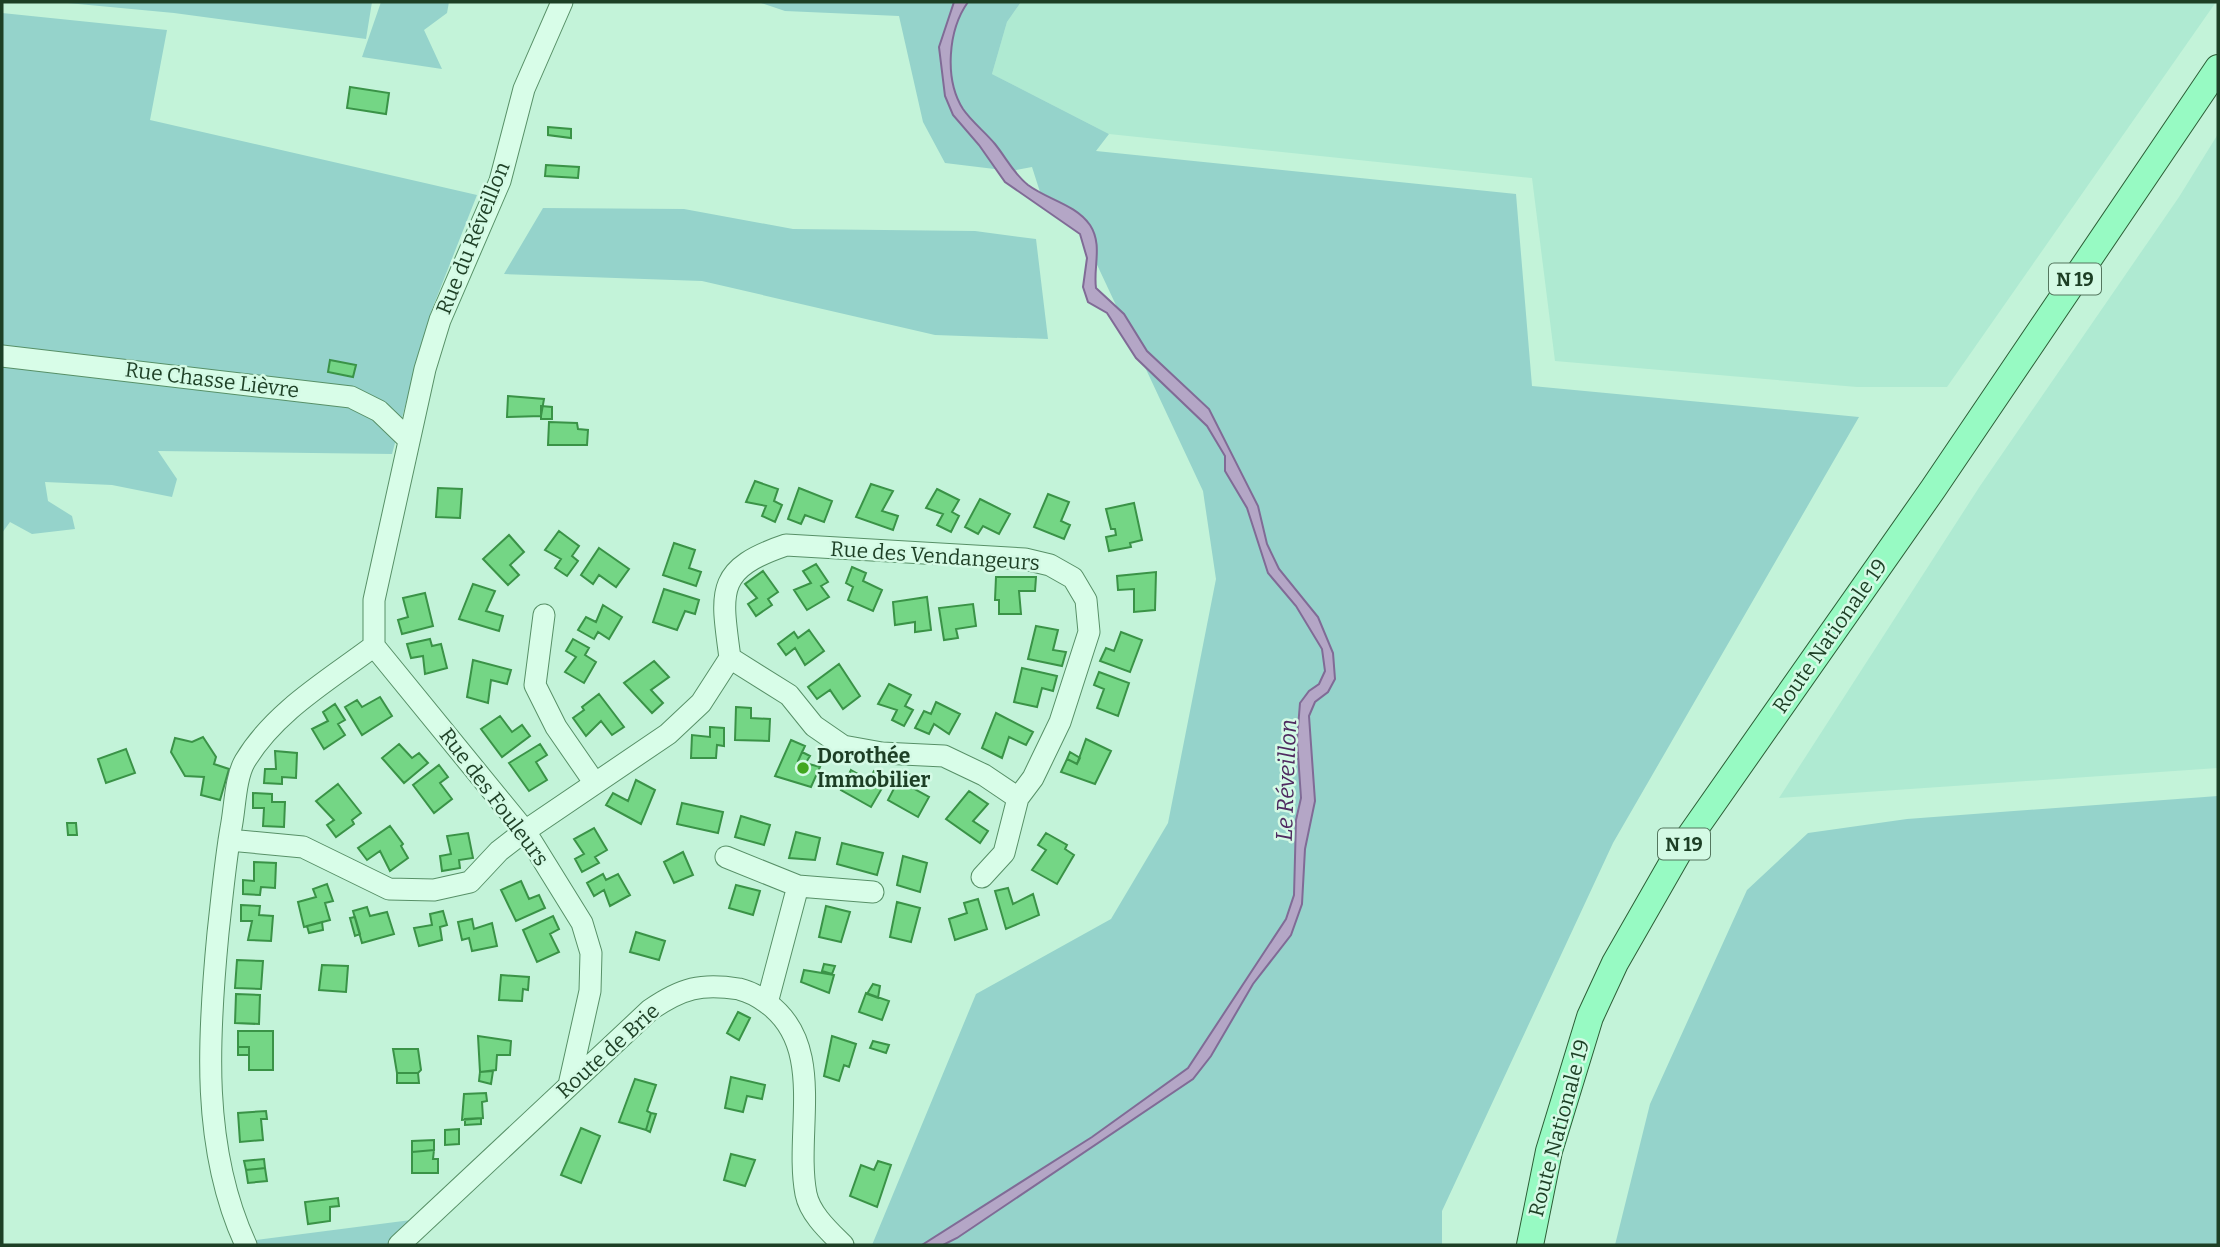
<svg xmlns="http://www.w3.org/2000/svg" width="2220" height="1247" font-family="Bitter,serif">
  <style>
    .farmland { fill: #afead2 }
    .green { fill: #95d3cb }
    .water { fill: #b4a6c6; stroke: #806b96; stroke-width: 2 }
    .building { fill: #74d685; stroke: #3a9347; stroke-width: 2 }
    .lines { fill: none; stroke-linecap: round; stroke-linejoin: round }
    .minor-casing { stroke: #579067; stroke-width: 23 }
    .major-casing { stroke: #2c5e36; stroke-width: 28 }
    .minor { stroke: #d8fde8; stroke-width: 21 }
    .major { stroke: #97fac3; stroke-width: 26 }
    .poi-dot { fill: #42a71f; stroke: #d4fae5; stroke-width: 2.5 }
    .labels { text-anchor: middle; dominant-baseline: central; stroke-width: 5; stroke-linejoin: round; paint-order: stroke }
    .shield { fill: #d4fae5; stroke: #54775f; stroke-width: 2 }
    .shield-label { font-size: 19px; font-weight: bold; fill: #1d3f25 }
    .street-label { font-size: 21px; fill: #1d3f25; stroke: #d4fae5 }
    .poi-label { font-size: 21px; font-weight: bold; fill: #1d3f25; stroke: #d4fae5; text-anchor: start }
    .water-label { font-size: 23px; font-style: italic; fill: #4f2a60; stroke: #d4fae5 }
  </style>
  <rect width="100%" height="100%" fill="#c3f3d9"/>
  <path class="farmland" d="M1021,2h1195l-269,385h-90l-302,-26 -23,-183 -423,-44 -117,-60 15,-52z
    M2218,134v634l-439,30 201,-312 199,-289z"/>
  <path class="green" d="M57,2h315l-6,37 -192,-26z
    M381,2h68l-2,11 -23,17 18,39 -80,-12z
    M758,2h263l-14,20 -15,52 117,60 -13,17 420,43 16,192 327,31 -246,426 -171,368v34h-570l104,-251 135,-75 57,-96 48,-244 -13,-88 -133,-284 -30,-15 -8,-25 -21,4 -66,-8 -22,-41 -24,-106 -114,-5z
    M2,13l165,17 -17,90 327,75 -46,117 -39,142 -234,-3 19,28 -5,18 -60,-12 -67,-3 3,19 24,15 3,13 -43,5 -22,-12 -8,11z
    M543,208l141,1 109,20 182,2 61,8 12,100 -113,-4 -233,-54 -198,-7z
    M2218,796v449h-603l35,-141 97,-214 61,-57 99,-14z
    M411,1220l-24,25h-134l3,-5z"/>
  <path class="water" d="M954,2h14c-20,28 -24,77 -5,107 8,12 22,23 32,35 12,15 18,29 33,41 20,15 47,19 62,40 13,20 3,42 6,63l28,26 23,37 62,58 49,97 9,38 12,25 39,48 15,36 2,26 -7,13 -13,10 -6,14 6,85 -10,48 -3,55 -11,31 -38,49 -42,72 -18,23 -236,159 -14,7h-21l170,-108 96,-69 98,-149 8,-24 2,-75 5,-22 -4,-58 3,-37 9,-12 10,-7 6,-13 -3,-22 -26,-43 -28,-33 -21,-65 -22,-37v-15l-18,-30 -71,-68 -29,-45 -19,-11 -5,-15 4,-29 -7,-24 -75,-52 -26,-37 -26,-30 -8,-19 -6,-49z"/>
  <path class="building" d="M350,87l39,6 -3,21 -39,-6z
    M548,127l23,2v9l-23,-3z
    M546,165l33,2 -1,11 -33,-2z
    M330,360l26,5 -3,12 -25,-5z
    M508,396l36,3 -3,17 -34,1z
    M541,406l11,1v12h-11z
    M549,422l28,1 1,6 10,1 -1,15h-39z
    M755,481l23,8 -4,12 8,4 -7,17 -13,-6 4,-10 -20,-4z
    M871,484l22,7 -11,20 16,5 -5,14 -37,-13z
    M438,488l24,1 -2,29 -24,-1z
    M799,488l33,13 -8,21 -19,-7 -4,9 -13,-5z
    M937,489l22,11 -7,12 7,4 -8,16 -14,-7 6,-11 -17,-6z
    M1048,494l21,8 -8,19 9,4 -6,14 -30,-12z
    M980,499l30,15 -11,20 -16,-8 -5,8 -13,-7z
    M1134,503l8,37 -12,3 1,4 -22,4 -3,-14 10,-2 -1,-6h-4l-5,-20z
    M559,531l20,15 -7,10 6,5 -11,15 -12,-8 6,-9 -16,-9z
    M509,535l15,17 -14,13 9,10 -11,10 -25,-26z
    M674,543l21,7 -6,18 12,4 -5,14 -33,-11z
    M599,548l30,21 -13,18 -17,-12 -6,9 -12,-9z
    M816,564l12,18 -7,4 8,11 -22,13 -13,-20 17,-7 -8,-12z
    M852,567l14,6 -3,8 19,9 -9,21 -25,-11 5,-13 -7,-4z
    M763,571l15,21 -10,7 4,6 -16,11 -8,-12 9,-6 -12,-14z
    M1156,572l-1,38 -21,2v-23l-16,1 -1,-14z
    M996,577h40l-1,14h-16l2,23h-22v-14h-4z
    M473,584l22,7 -9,20 17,5 -4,15 -40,-12z
    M664,589l35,11 -4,14 -10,-3 -8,19 -24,-8z
    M425,593l8,33 -31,8 -4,-14 10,-3 -5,-19z
    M927,597l4,33 -16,2v-10l-20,3 -2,-23z
    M973,604l3,22 -20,3 2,9 -14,2 -5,-32z
    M603,605l19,12 -13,22 -11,-7 -4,7 -16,-9 8,-13 10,5z
    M1036,626l22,4 -5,20 13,2 -4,14 -34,-7z
    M809,630l15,21 -19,14 -10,-17 -9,7 -8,-11 16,-12 4,6z
    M1121,632l21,8 -12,32 -30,-11 6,-13 8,3z
    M430,639l2,7 9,-2 6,24 -22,6 -2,-18 -12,2 -4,-14z
    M573,639l16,9 -4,7 11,7 -12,21 -19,-11 11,-15 -10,-6z
    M473,660l38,10 -4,14 -16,-4 -3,23 -21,-6z
    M654,661l15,16 -18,13 12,13 -11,10 -28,-30z
    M839,664l21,32 -17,13 -13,-19 -13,9 -9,-12z
    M1022,668l35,8 -4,15 -11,-3 -5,19 -23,-5z
    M1099,672l30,11 -11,33 -21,-8 7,-19 -10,-4z
    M889,684l22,11 -6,11 8,4 -9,16 -12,-6 5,-10 -19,-6z
    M599,694l25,33 -12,8 -11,-14 -15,15 -13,-18 11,-8 -2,-3z
    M380,697l12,19 -30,19 -17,-28 12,-7 5,7z
    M936,702l24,12 -11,20 -15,-10 -5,10 -14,-6 9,-17 7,3z
    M335,704l10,16 -7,4 7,11 -21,14 -12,-20 16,-8 -5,-9z
    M736,707l15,1v10l19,1 -1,22 -34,-1z
    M996,713l37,19 -7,13 -17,-8 -7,21 -20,-10z
    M500,716l12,16 10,-7 8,11 -28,21 -21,-28z
    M710,727l14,1v18l-7,-1 -1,13h-25l1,-23 18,2z
    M203,737l13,20 -2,7 15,5 -9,31 -19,-5 3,-18 -19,-1 -14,-24 4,-14 17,4z
    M1086,739l25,12 -16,33 -34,-12 6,-13 10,5z
    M791,740l14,6 -7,15 22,6 -9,20 -36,-11z
    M399,744l13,14 7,-5 9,10 -24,20 -22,-25z
    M540,744l7,11 -11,7 11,18 -18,11 -20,-28z
    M126,749l9,24 -29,10 -8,-24z
    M275,751l22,2 -1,25 -14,-1v7l-18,-1 1,-14h11z
    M802,752l8,4 -5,8 -7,-3z
    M1070,752l10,6 -3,6 -10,-5z
    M439,765l9,12 -8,6 12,16 -18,14 -21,-28z
    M851,770l18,10 5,-9 14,7 -17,29 -30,-17z
    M903,771l13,7 -5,9 18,10 -11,20 -30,-17z
    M636,780l19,10 -14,34 -35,-19 7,-12 15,8z
    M338,784l23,29 -9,7 2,4 -18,13 -9,-12 7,-5 -18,-19z
    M969,791l19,13 -15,17 15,10 -8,12 -34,-24z
    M253,793l19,1v8h13l-1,25 -21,-1 1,-18h-11z
    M682,803l41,9 -5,21 -41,-9z
    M741,816l29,9 -6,20 -29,-8z
    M67,823h9l1,12h-9z
    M390,826l13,18 -2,2 7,12 -18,13 -10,-20 -13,9 -9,-12z
    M594,828l13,22 -12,7 4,6 -17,9 -7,-13 9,-5 -10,-15z
    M796,832l24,6 -5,22 -26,-2z
    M468,833l5,25 -14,2 1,8 -18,3 -2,-15 11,-2 -4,-18z
    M1046,833l21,12 -2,4 9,6 -17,29 -25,-14 14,-20 -8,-5z
    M842,843l41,10 -6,22 -40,-11z
    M683,852l10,23 -19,8 -10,-21z
    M903,856l24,7 -7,29 -23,-7z
    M254,862l22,1 -1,25 -14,-1 -1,8 -17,-1v-14l11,1z
    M603,874l3,6 12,-6 12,21 -20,11 -6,-16 -10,6 -7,-13z
    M521,881l8,18 10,-4 6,13 -29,13 -15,-31z
    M327,884l6,17 -8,2 5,17 -26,7 -6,-25 18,-5 -3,-8z
    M736,885l24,6 -7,24 -24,-7z
    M1008,888l5,16 20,-10 6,21 -33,14 -11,-38z
    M978,899l9,30 -32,11 -6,-21 18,-6 -3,-10z
    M897,902l23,6 -9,34 -21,-5z
    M241,905l19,1 -1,9 14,1 -2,25 -23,-1 4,-19h-11z
    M826,906l24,6 -9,30 -22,-5z
    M367,907l3,9 17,-4 7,22 -32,9 -9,-32z
    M443,911l4,14 -7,2 2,13 -23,6 -5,-18 18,-3 -2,-11z
    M553,916l6,13 -9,5 9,18 -22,10 -14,-32z
    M355,917l5,17 -5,2 -5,-18z
    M472,919l2,10 18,-6 5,23 -25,5 -3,-13 -7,2 -4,-18z
    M322,922l1,8 -14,3 -2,-7z
    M636,932l29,9 -6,19 -29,-8z
    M237,960l26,1 -2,28 -26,-1z
    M824,964l11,2 -3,8 -10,-3z
    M322,965l26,1 -2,26 -27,-2z
    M804,970l30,5 -5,18 -28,-11z
    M501,975l28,2 -1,13 -5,-1 -1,12 -23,-1z
    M873,984l7,2 -2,12 -11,-4z
    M866,993l23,8 -7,19 -23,-8z
    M236,994l24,1 -1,29 -24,-1z
    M738,1012l12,6 -11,22 -12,-7z
    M238,1031h35v39h-24v-23h-11z
    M478,1036l33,5 -1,14h-13l-1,15 -16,2z
    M832,1036l24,8 -7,23 -5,-2 -5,16 -15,-5z
    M873,1041l16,4 -3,8 -16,-5z
    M238,1047h11v8h-11z
    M393,1049h25l3,21 -3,3h-21z
    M493,1071l-2,13 -12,-3 1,-9z
    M397,1073h21l1,10h-22z
    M731,1077l34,8 -3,14 -15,-3 -4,16 -18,-4z
    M635,1079l21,6 -9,26 4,2 -5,17 -27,-8z
    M486,1093l1,8 -5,1 1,16 -21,2 2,-26z
    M266,1111l1,8h-6l2,21 -23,2 -2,-29z
    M651,1113l5,1 -6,18 -4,-2z
    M481,1118v6l-16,1v-6z
    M581,1128l19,8 -19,47 -20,-8z
    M459,1129v15l-14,1v-15z
    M434,1140v10l-22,2v-11z
    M434,1150l-1,9h5v14h-26v-21z
    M731,1154l24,6 -10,26 -21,-6z
    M264,1159l1,9 -19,2 -2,-9z
    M878,1161l13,4 -14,42 -27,-11 11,-31 13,5z
    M265,1168l2,13 -19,2 -2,-13z
    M338,1198l1,8 -9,1v14l-22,3 -3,-22z"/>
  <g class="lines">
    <g class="minor-casing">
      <path id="minor" d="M2,356l349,41 28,14 29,28
        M544,615l-9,70 21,42 38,55
        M374,646v-46l51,-231 15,-49 60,-139 24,-92 38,-87
        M374,646l151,185 57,92 9,30 -1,38 -21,94
        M730,658l59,37 25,31 29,20 39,7 62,3 40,19 34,23
        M229,840l74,7 86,42 45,1 36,-8 29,-31 26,-20 143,-97 33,-31 29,-45c-9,-67 -15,-89 56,-113l239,14 25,6 23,13 13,22 3,32 -29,90 -27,56 -15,20 -14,55 -22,24
        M726,857l72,29 75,6
        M767,1003l31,-117
        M246,1245c-45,-97 -38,-208 -28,-312 4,-35 7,-70 13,-105 4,-19 4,-50 14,-67 30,-50 84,-81 129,-115
        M399,1245l251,-235c32,-22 51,-27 89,-21 12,3 19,7 28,14 60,43 27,129 39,191 4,20 23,37 37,51"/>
    </g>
    <g class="major-casing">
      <path id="major" d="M1530,1245l19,-94 41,-134 25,-54 63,-110 255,-364 285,-421"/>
    </g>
    <use href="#minor" class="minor"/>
    <use href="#major" class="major"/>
  </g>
  <circle class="poi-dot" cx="803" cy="768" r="7"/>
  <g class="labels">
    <g class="shield">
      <rect x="2049" y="263.5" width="52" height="31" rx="5"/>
      <rect x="1658" y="828.5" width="52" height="31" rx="5"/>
    </g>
    <g class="shield-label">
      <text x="2075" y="279">N 19</text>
      <text x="1684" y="844">N 19</text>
    </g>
    <g class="street-label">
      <text transform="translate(473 238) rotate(-68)">Rue du Réveillon</text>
      <text transform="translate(212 380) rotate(7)">Rue Chasse Lièvre</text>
      <text transform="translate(935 556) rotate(4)">Rue des Vendangeurs</text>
      <text transform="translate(1830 636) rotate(-55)">Route Nationale 19</text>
      <text transform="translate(494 797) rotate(53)">Rue des Fouleurs</text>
      <text transform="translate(608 1051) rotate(-42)">Route de Brie</text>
      <text transform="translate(1559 1128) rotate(-75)">Route Nationale 19</text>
    </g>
    <g class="poi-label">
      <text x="817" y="756">Dorothée<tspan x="817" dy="24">Immobilier</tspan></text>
    </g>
    <g class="water-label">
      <text transform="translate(1286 780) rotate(-88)">Le Réveillon</text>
    </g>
  </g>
  <rect width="2220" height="1247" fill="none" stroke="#1d3f25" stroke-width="7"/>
</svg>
